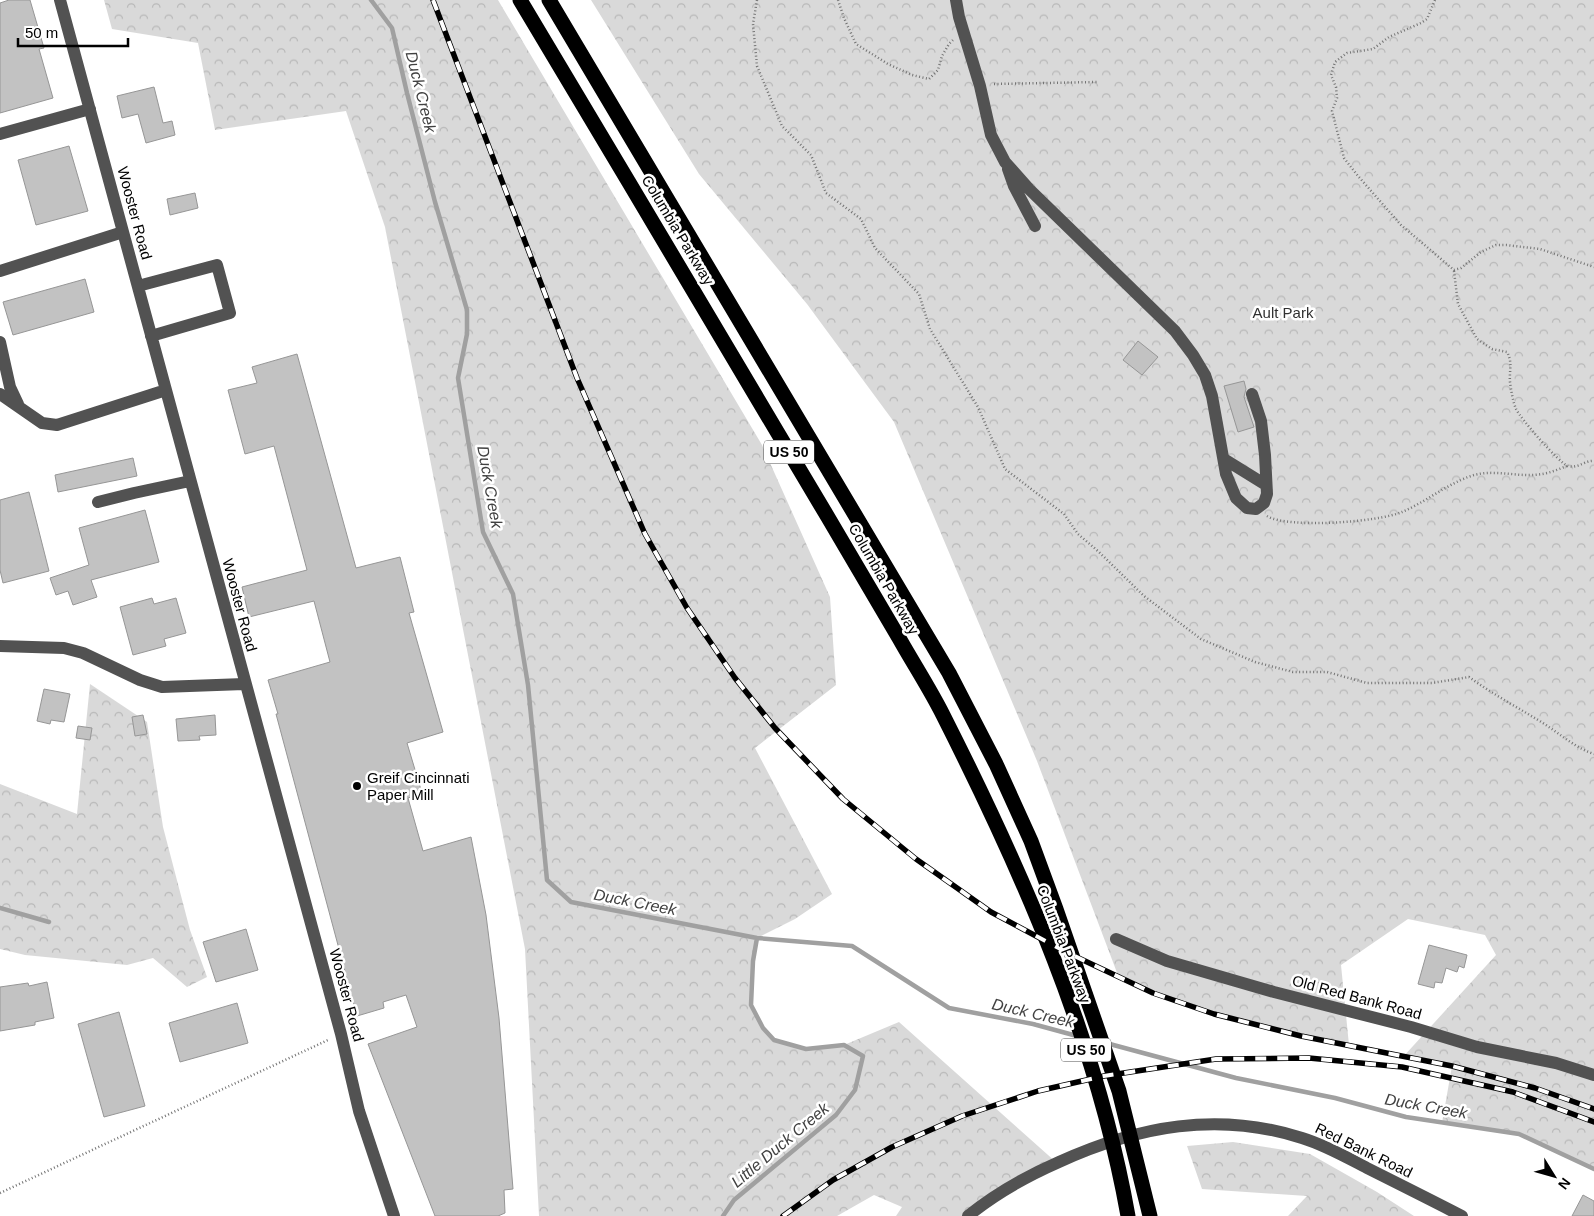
<svg xmlns="http://www.w3.org/2000/svg" width="1594" height="1216" font-family="Arial,sans-serif">
  <style>
    .forest { fill: url(#forest-crowns) }
    .lines { fill: none; stroke-linecap: round; stroke-linejoin: round }
    .stream { stroke: #a0a0a0; stroke-width: 4.5 }
    .building { fill: #c2c2c2; stroke: #969696 }
    .path { stroke: #747474; stroke-width: 2.5; stroke-dasharray: 1 2.5; stroke-linecap: butt }
    .minor { stroke: #525252; stroke-width: 12 }
    .highway { stroke: #000; stroke-width: 15 }
    .rail-casing { stroke: #000; stroke-width: 5.5 }
    .rail { stroke: #fff; stroke-width: 4; stroke-dasharray: 11; stroke-linecap: butt }
    .poi-dot { fill: #000; stroke: #fff; stroke-width: 2 }
    .labels { text-anchor: middle; dominant-baseline: central; stroke-width: 5; stroke-linejoin: round; paint-order: stroke }
    .shield { fill: #fff; stroke: #4c4c4c; stroke-width: 1 }
    .shield-label { font-size: 14px; font-weight: bold; fill: #000 }
    .street-label { font-size: 15px; fill: #000; stroke: #fff }
    .park-label { font-size: 15px; fill: #303030; stroke: #fff }
    .poi-label { font-size: 15px; fill: #000; stroke: #fff; text-anchor: start }
    .water-label { font-size: 16px; font-style: italic; fill: #414141; stroke: #fff }
  </style>
  <defs>
    <pattern id="forest-crowns" width="20" height="18" patternUnits="userSpaceOnUse" patternTransform="scale(1.25)"><rect width="20" height="18" fill="#d9d9d9"/><path d="M2 6a3 3 0 1 1 6 0M12 15a3 3 0 1 1 6 0" fill="none" stroke="#b8b8b8"/></pattern>
  </defs>
  <rect width="100%" height="100%" fill="#fff"/>
  <path class="forest" d="M104,0h394l264,445 68,152 6,88 -81,63 77,146 -37,25 -38,19 -4,23 -2,44 12,23 11,12 32,9 38,-4 55,-23 158,141 -89,53h-72l6,-9 -28,-12 -37,21h-298l-14,-267 -140,-722 -39,-116 -131,19 -17,-87 -86,-14z
    M591,0h1003v1169l-75,-35 -77,-11 10,-57 -49,-9 93,-102 -11,-20 -77,-16 -67,46 8,80c-46,-9 -92,-17 -136,-31 -32,-10 -63,-23 -94,-36l-82,-217 -143,-339 -87,-118 -108,-130z
    M90,684l57,38 16,105 27,103 17,47 -20,10 -34,-29 -26,7 -102,-10 -25,-6v-165l77,30z
    M1233,1142l77,12 67,38 37,24h-126l19,-20 -105,-7 -15,-43z"/>
  <g class="lines">
    <path class="stream" d="M371,0l21,28 15,65 28,109 32,108v24l-9,44 25,154 30,62 15,91 19,195 24,22 186,36 95,8 97,62 84,16 44,12
      M0,908l49,14
      M1106,1043l130,35 99,20 71,19 113,17 75,35
      M723,1216l11,-16 102,-85 19,-25 8,-34 -19,-11 -38,4 -32,-9 -11,-12 -12,-23 2,-44 4,-23"/>
  </g>
  <path class="building" d="M9,0h21l14,48 -5,1 14,49 -53,15v-110z
    M154,87l9,36 9,-2 3,14 -29,8 -8,-29 -16,4 -5,-22z
    M69,146l19,65 -52,14 -18,-65z
    M195,193l3,15 -28,7 -3,-16z
    M85,279l9,33 -81,23 -10,-33z
    M1138,341l20,16 -16,18 -19,-15z
    M297,354l59,214 44,-11 14,55 -5,1 34,119 -36,11 15,50 -14,5 15,53 48,-14 15,78 13,103 14,171 -9,1 1,23 -7,3h-63l-67,-172 49,-17 -11,-32 -23,7 1,6 -27,8 -81,-302h2l-10,-34 62,-18 -16,-61 -65,16 -7,-30 65,-17 -33,-124 -29,8 -17,-64 29,-7 -5,-16z
    M1244,381l2,8 -2,8 10,30 -16,5 -14,-46z
    M133,458l4,18 -79,16 -3,-17z
    M29,492l20,79 -46,12 -3,-13v-70z
    M145,510l14,52 -68,18 6,17 -24,8 -5,-14 -12,4 -6,-17 39,-13 -10,-37z
    M152,598l2,6 22,-6 10,35 -22,6 2,7 -33,9 -13,-48z
    M44,689l26,5 -6,28 -13,-2 -1,4 -13,-3z
    M143,715l4,19 -12,2 -3,-19z
    M215,715l1,20 -17,1 1,4 -22,1 -2,-22z
    M78,726l14,2 -2,12 -14,-2z
    M246,929l12,41 -42,12 -13,-40z
    M1429,945l38,10 -3,13 -5,-2 -2,6 -11,-4 -4,15 -7,-1 -1,6 -16,-4z
    M47,982l7,36 -19,4v3l-35,6v-44l28,-4 1,3z
    M237,1003l11,40 -68,19 -11,-39z
    M119,1012l26,94 -41,11 -26,-93z
    M1583,1195l11,6v15h-22z"/>
  <g class="lines">
    <path class="path" d="M757,0l-4,24 4,42 25,60 29,29 15,38 35,26 14,29 44,46 11,35 48,78 27,62 59,45 14,20 21,18 45,44 57,43 54,23 38,10h34l40,11h65l37,-6c22,16 46,29 69,43 19,11 35,27 56,34
      M838,0l6,18 12,26 32,20 24,11 17,4 9,-9 4,-14 7,-12 4,-4
      M1435,0l-8,19 -6,4 -32,14 -16,12 -26,4 -12,9 -4,13 5,12 1,11 -5,13 12,47 14,18 43,49 53,45 7,-2 20,-16 15,-7h10l34,4 54,18
      M994,84l103,-2
      M1454,271l4,33 19,35 15,10 15,3c6,11 2,19 3,30 1,8 3,20 6,27 4,9 44,55 52,57 10,3 17,-6 26,-5
      M1267,516c21,13 112,6 135,-4 24,-10 46,-29 72,-37 23,-6 45,3 68,-1 8,-1 17,-5 25,-8
      M0,1193l328,-153"/>
    <path class="minor" d="M60,0l281,1034 18,77 35,105
      M956,0l3,17 21,69 11,49 14,27 24,27 146,142 18,24 12,20 7,21 14,78 10,24 11,10 9,1 8,-6 3,-9 -2,-39 -4,-34 -9,-27
      M0,134l90,-25
      M1008,169l6,17 21,40
      M0,271l123,-39
      M138,286l79,-21 13,48 -79,23
      M0,342l10,45 8,17
      M0,394l42,29 15,2 109,-35
      M1224,459l42,26
      M98,502l36,-9 56,-12
      M0,646l64,2 19,5 57,27 22,7 82,-3
      M1116,939l51,22 107,31 137,35 66,20 79,16 38,12
      M968,1216c27,-22 59,-40 91,-54 79,-36 159,-51 243,-24 23,7 44,19 65,30 32,16 64,32 95,48"/>
    <path class="highway" d="M520,0c94,157 188,315 281,472 33,55 65,110 98,166 14,25 31,51 44,77 80,158 154,326 185,501
      M549,0l400,673 47,91 35,77 25,68 63,182 31,125"/>
    <g class="rail-casing">
      <path id="rail" d="M433,0l144,378 68,156 42,74 48,70 40,50 68,71 73,60 75,53 77,41 85,40 61,21 87,22 151,30 83,22 59,21
        M783,1216l50,-36 59,-33 70,-31 76,-25 66,-15 112,-17 93,-1 93,9 111,25 81,30"/>
    </g>
    <use href="#rail" class="rail"/>
  </g>
  <circle class="poi-dot" cx="357" cy="786" r="5"/>
  <g class="labels">
    <g class="shield">
      <rect x="764" y="440.5" width="50" height="23" rx="4"/>
      <rect x="1061" y="1038.5" width="50" height="23" rx="4"/>
    </g>
    <g class="shield-label">
      <text x="789" y="452">US 50</text>
      <text x="1086" y="1050">US 50</text>
    </g>
    <g class="street-label">
      <text transform="translate(135 213) rotate(75)">Wooster Road</text>
      <text transform="translate(678 230) rotate(59)">Columbia Parkway</text>
      <text transform="translate(884 579) rotate(60)">Columbia Parkway</text>
      <text transform="translate(240 605) rotate(75)">Wooster Road</text>
      <text transform="translate(1064 944) rotate(69)">Columbia Parkway</text>
      <text transform="translate(347 995) rotate(75)">Wooster Road</text>
      <text transform="translate(1357 997) rotate(15)">Old Red Bank Road</text>
      <text transform="translate(1364 1150) rotate(26)">Red Bank Road</text>
    </g>
    <g class="park-label">
      <text x="1283" y="312">Ault Park</text>
    </g>
    <g class="poi-label">
      <text x="367" y="777">Greif Cincinnati<tspan x="367" dy="17">Paper Mill</tspan></text>
    </g>
    <g class="water-label">
      <text transform="translate(421 92) rotate(76)">Duck Creek</text>
      <text transform="translate(490 487) rotate(80)">Duck Creek</text>
      <text transform="translate(635 902) rotate(11)">Duck Creek</text>
      <text transform="translate(1033 1013) rotate(13)">Duck Creek</text>
      <text transform="translate(1426 1106) rotate(10)">Duck Creek</text>
      <text transform="translate(780 1145) rotate(-40)">Little Duck Creek</text>
    </g>
  </g>
  <g transform="translate(1554 1176) rotate(127)" stroke="#ffffff" stroke-width="4" paint-order="stroke">
  <path d="M0-4L9 19L0 12L-9 19Z" fill="#000000"/>
  <text y="-8" font-size="14" font-weight="bold" text-anchor="middle" fill="#000000">N</text>
  </g>
  <path d="M18 38v8h110v-8" fill="none" stroke="#000000" stroke-width="2.5"/>
  <text x="25" y="38" font-size="15" fill="#000000" stroke="#ffffff" stroke-width="4" paint-order="stroke">50 m</text>
</svg>
